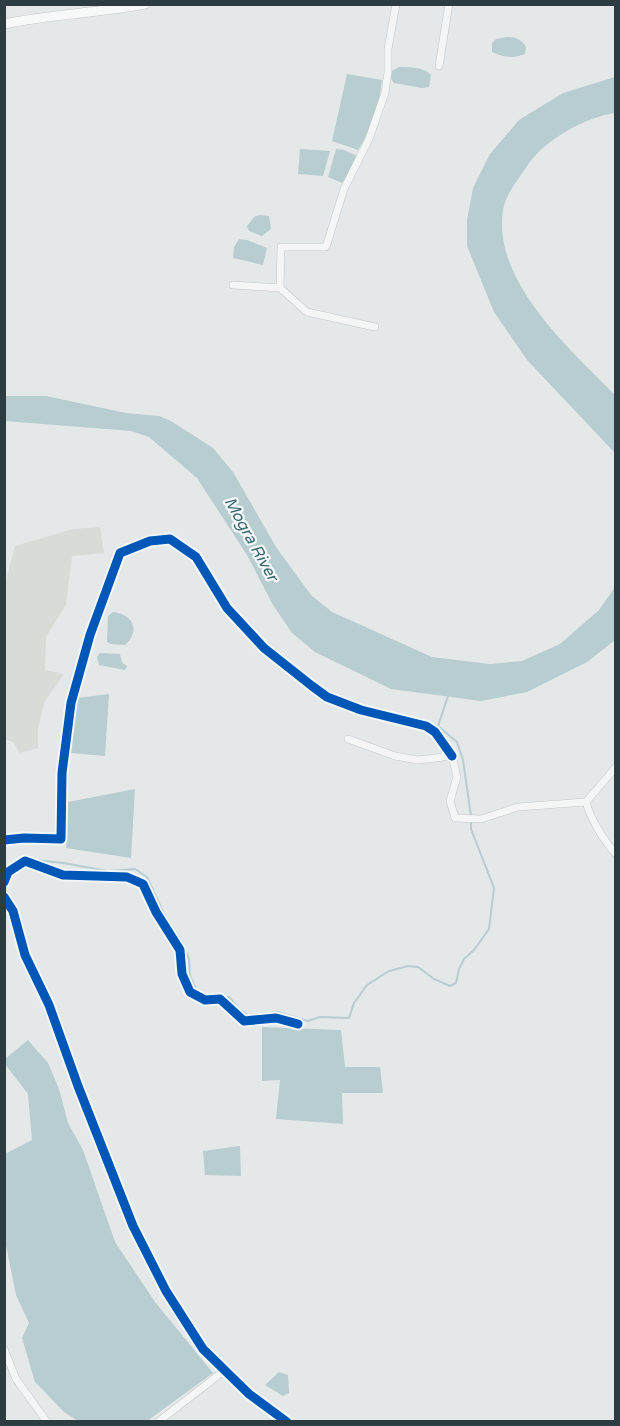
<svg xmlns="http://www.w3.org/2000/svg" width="620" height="1426" font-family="'Varela Round',sans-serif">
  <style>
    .green { fill: #d8dcd6 }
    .water { fill: #b7cdd0 }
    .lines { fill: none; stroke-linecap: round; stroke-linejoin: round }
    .stream { stroke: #b7cdd0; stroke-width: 2 }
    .street-casing { stroke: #c3c6c7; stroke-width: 8 }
    .secondary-casing { stroke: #c3c6c7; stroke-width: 10 }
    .street { stroke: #f4f6f6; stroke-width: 7 }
    .secondary { stroke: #f7f8f8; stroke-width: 9 }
    .cycleway-casing { stroke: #f3f7f8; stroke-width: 13 }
    .cycleway { stroke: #0057b8; stroke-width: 9 }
    .labels { text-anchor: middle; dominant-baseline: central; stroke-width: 4.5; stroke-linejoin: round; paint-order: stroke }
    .water-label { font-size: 16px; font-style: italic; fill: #3b6871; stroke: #f3f7f8 }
  </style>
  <rect width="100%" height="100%" fill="#e5e8e9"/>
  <path class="green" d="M100,527l4,26 -32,3 -6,49 -20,32 -1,33 19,4 -20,29 -6,26v19l-18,5 -7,-11 -9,-3 1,-155 10,-38 58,-17z"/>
  <path class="water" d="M507,37c9,0 14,2 19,10l-1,7c-12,5 -22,3 -33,-2v-9l4,-4z
    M399,67c11,0 25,0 32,8l-2,12 -7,1 -28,-5 -5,-7 3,-5z
    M347,74l35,6c-3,26 -10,47 -24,70l-26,-9z
    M615,77v36c-29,4 -71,27 -88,53 -8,12 -21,28 -24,44 -11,71 67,139 112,185v58l-88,-93 -33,-48 -27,-66v-26l6,-32 17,-34 29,-34 44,-27z
    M300,149l30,2 -7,25 -25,-2z
    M336,149l8,1 13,6 -6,15 -9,12 -14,-6z
    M261,215l8,1 2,13 -9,7 -13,-5 -2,-5 8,-10z
    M239,239l8,1 20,8 -4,17 -30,-7 1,-11z
    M5,396h41l80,17 33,3 12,5 42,27 20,24 43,75 35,48 21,17 100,45 58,7 32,-3 38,-17 39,-34 16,-23v53l-28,22 -60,30 -46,9 -90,-12 -76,-37 -23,-19 -19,-28 -26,-50 -50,-77 -48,-41 -18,-6 -126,-10z
    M113,612c20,2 28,19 12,33l-14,-1 -4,-2 1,-26z
    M100,653l20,1 2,9 5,3 -2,4 -26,-5 -2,-8z
    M109,694l-4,62 -34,-3 -3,-37 9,-18z
    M135,789l-4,69 -65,-10 2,-46z
    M262,1027l79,3 4,37h35l3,26h-41l1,31 -67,-5 4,-39 -18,1z
    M28,1040l20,23 11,26 9,34 15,27 32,92 40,60 58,71 -66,48h-69l-14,-9 -29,-30 -13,-44 7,-15 -13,-28 -11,-55v-86l27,-14 -4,-46 -23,-30v-5z
    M240,1146l1,30 -36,-1 -2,-24z
    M279,1372l9,3 1,18 -6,3 -18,-11z"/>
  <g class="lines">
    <path class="stream" d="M448,696l-10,30 19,16 6,18 8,56
      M26,859l37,4 45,8 27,-2 12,8 19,41 16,24 7,17 1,17 7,15 11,6h21l10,12 9,6 30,-3 30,9 12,-4 29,1 5,-15 13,-18 22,-14 19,-5 10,1 16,12 16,7 6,-3 3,-14 5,-10 10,-9 15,-21 5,-41 -23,-59v-7
      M4,867l14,-5"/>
    <g class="street-casing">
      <path id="street" d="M439,66l10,-62
        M233,285l47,3 1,-41h45l18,-58 25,-50 16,-46 3,-21v-23l8,-45
        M280,288l27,24 68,15
        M348,739l47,17 23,4 34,-4 5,21 -7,24 5,17 26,1 37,-12 68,-5
        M616,767l-30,35c4,16 18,39 30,52
        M4,840l20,-2 37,1 1,-66 9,-70 19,-68 30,-82 30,-12 20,-2 26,18 31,51 37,40 48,38 15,11 34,13 65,16 9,6 17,24
        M4,882l4,-10 17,-11 38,14 64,2 16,7 13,28 24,38 2,24 8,18 15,8 15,-1 24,22 32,-3 22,6
        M4,897l9,14 12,44 24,50 29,81 55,140 33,65 37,58 46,45 38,28
        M4,1349l12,30 31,43
        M158,1422l67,-52"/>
    </g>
    <g class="secondary-casing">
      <path id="secondary" d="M4,24c47,-10 94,-11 141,-20"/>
    </g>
    <use href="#street" class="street"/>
    <use href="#secondary" class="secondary"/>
    <g class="cycleway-casing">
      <path id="cycleway" d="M4,840l20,-2 37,1 1,-66 9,-70 19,-68 30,-82 30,-12 20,-2 26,18 31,51 37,40 48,38 15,11 34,13 65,16 9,6 17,24
        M4,882l4,-10 17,-11 38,14 64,2 16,7 13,28 24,38 2,24 8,18 15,8 15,-1 24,22 32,-3 22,6
        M4,897l9,14 12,44 24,50 29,81 55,140 33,65 37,58 46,45 38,28"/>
    </g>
    <use href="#cycleway" class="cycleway"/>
  </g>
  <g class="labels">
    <g class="water-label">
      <text transform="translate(251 539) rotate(61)">Mogra River</text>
    </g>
  </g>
  <rect width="620" height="1426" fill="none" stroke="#2d3c41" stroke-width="12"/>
</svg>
